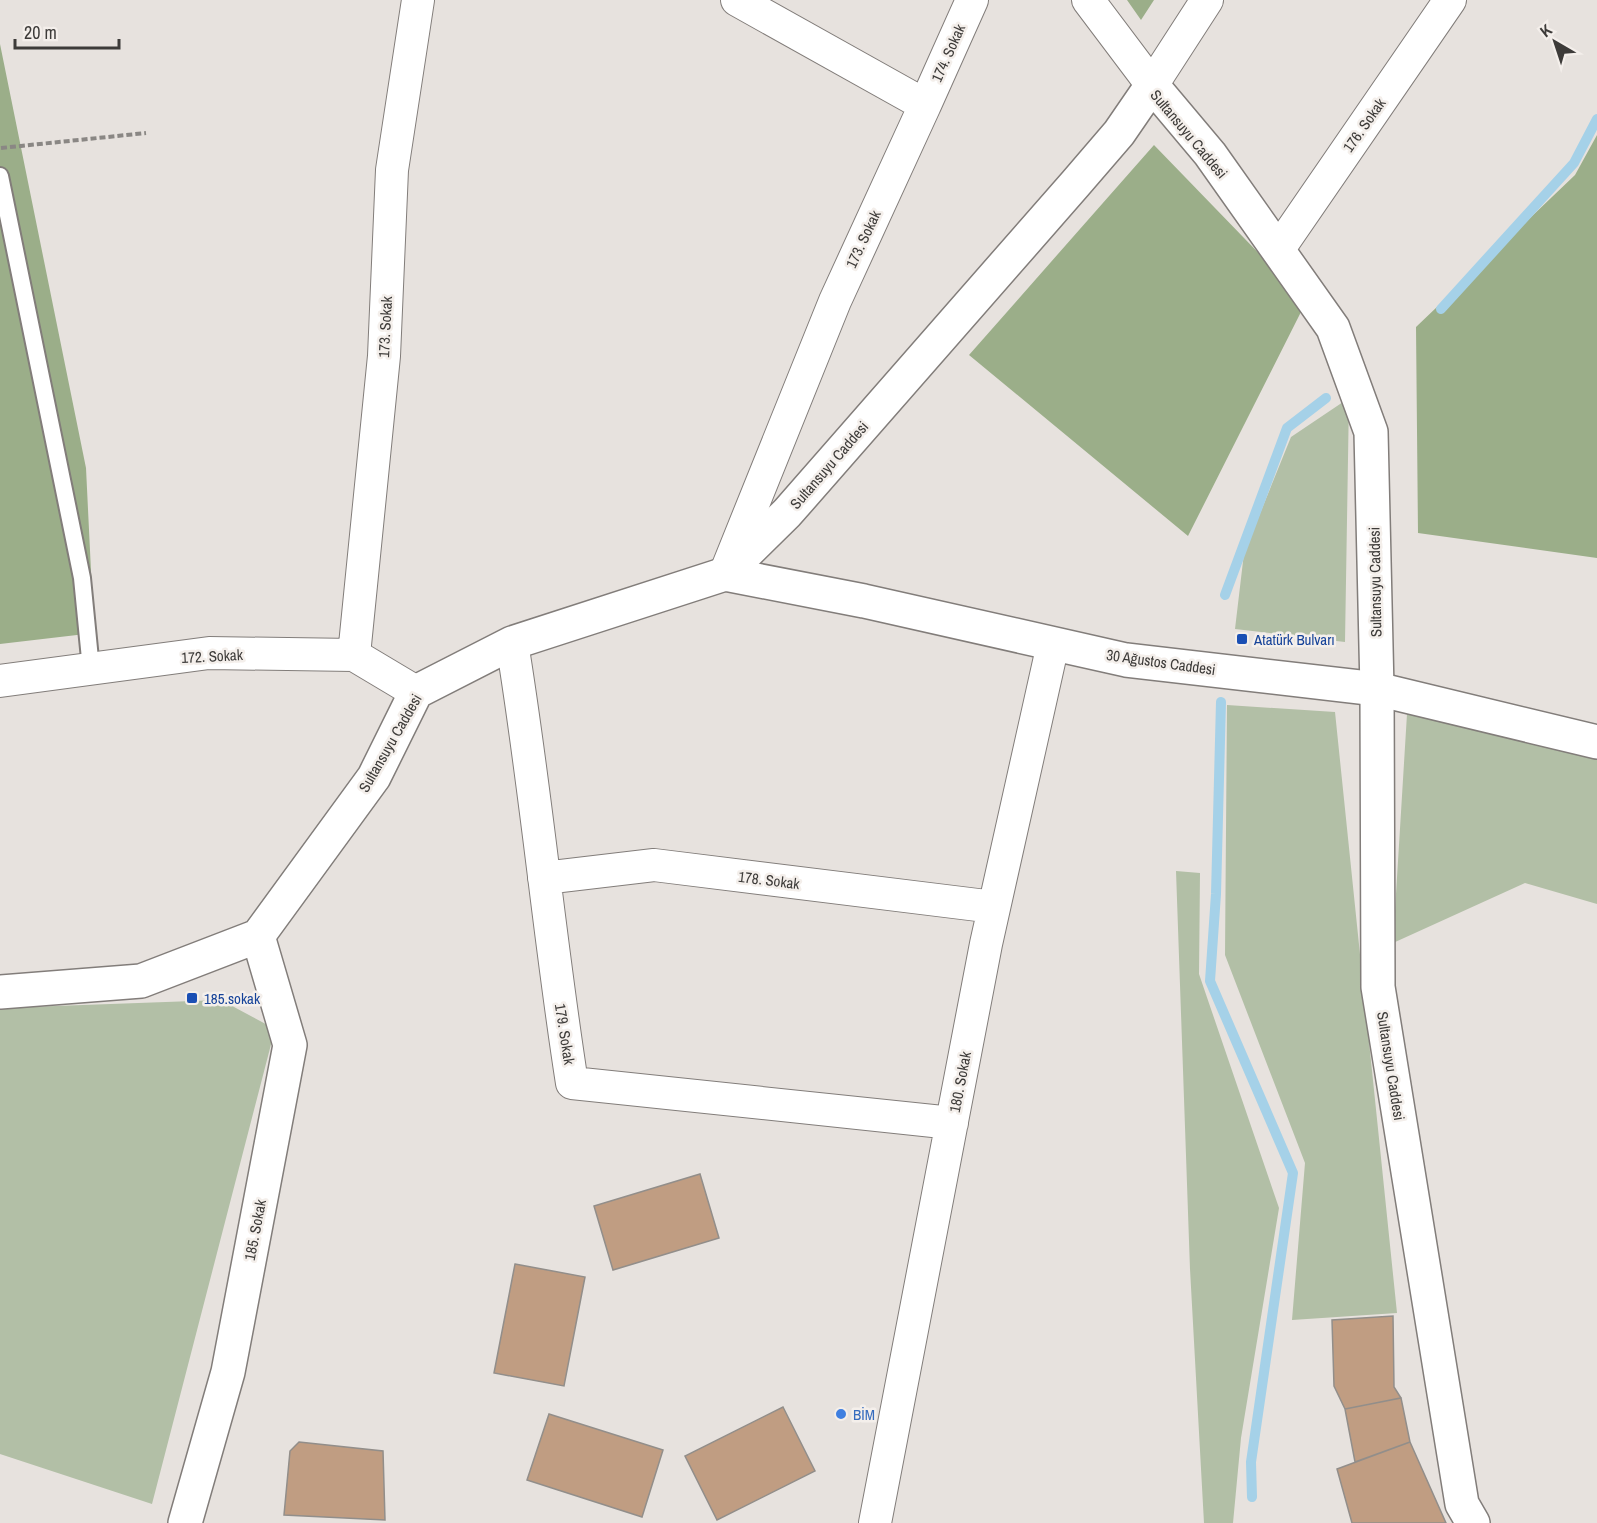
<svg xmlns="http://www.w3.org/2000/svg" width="1597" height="1523" font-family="'Archivo Narrow',sans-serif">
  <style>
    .green { fill: #b2bfa6 }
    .forest { fill: #9bae89 }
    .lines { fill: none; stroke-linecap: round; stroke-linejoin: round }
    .stream { stroke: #a5d1e8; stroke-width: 10 }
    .building { fill: #c09d82; stroke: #928e8a; stroke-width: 1.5 }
    .service-casing { stroke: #827d7a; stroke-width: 20 }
    .minor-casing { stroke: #827d7a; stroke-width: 34 }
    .tertiary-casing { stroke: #827d7a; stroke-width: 36 }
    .secondary-casing { stroke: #827d7a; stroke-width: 36 }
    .path { stroke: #8a8784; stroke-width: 4; stroke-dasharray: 6 3; stroke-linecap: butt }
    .service { stroke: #fff; stroke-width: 16 }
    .minor { stroke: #fff; stroke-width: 32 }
    .tertiary { stroke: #fff; stroke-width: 33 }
    .secondary { stroke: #fff; stroke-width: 33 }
    .transit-dot { fill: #1a4fb4; stroke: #f4efeb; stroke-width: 2 }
    .shop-dot { fill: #3f7fe0; stroke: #f4efeb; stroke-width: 2 }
    .labels { text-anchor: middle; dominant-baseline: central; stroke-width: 5; stroke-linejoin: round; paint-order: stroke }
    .street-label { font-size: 15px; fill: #3d3b39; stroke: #f4efeb }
    .transit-label { font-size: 15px; fill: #164399; stroke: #f4efeb; text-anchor: start }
    .shop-label { font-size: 15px; fill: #366cbe; stroke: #f4efeb; text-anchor: start }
  </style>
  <rect width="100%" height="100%" fill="#e7e2de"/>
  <path class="green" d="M1349,398l-4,244 -110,-13 9,-76 47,-116z
    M1227,705l108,7 62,601 -105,7 13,-157 -80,-208z
    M1407,714l190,45v145l-72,-21 -132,60z
    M1176,871l24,2 -1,101 80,234 -38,230 -8,85h-29l-14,-254z
    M221,1000l54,29 -123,475 -152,-50v-446z"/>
  <path class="forest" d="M1127,0h27l-13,20z
    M0,44l86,424 8,165 -94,11z
    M1597,135v423l-179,-25 -2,-206 159,-152z
    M1154,145l152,157 -118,234 -219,-181z"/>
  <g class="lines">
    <path class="stream" d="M1441,309l133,-146 23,-44
      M1225,595l62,-167 39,-30
      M1221,702l-5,192 -6,87 83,192 -42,289 1,35"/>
  </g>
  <path class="building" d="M700,1174l19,64 -106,32 -19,-64z
    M515,1264l70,13 -21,109 -70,-13z
    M1393,1316l1,71 7,11 -56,11 -11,-23 -2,-66z
    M1401,1398l9,44 -55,20 -10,-53z
    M783,1407l32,64 -98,49 -32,-64z
    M549,1414l114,36 -21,67 -115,-37z
    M299,1442l84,9 2,69 -101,-5 6,-64z
    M1410,1442l36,81h-94l-15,-54z"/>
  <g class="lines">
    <g class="service-casing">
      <path id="service" d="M0,176l82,402 9,91"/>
    </g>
    <g class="minor-casing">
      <path id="minor" d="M1088,0l64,85 55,-85
        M925,105l47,-105
        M1278,250l172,-250
        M725,574l110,-273 90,-196 -188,-105
        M512,643c24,146 37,294 60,440l380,40
        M354,655l30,-299 8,-186 26,-170
        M0,681l209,-28 145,2 62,37
        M544,878l110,-13 340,42
        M875,1523l111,-579 67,-300"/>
    </g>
    <g class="tertiary-casing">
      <path id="tertiary" d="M725,574l62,-61 289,-330 43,-50 33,-48 58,69 123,174 38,104 6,257 1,298 84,517 11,19
        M185,1523l43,-151 62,-327 -32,-109"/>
    </g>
    <g class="secondary-casing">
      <path id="secondary" d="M0,992l141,-11 117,-45 116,-159 42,-85 96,-49 213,-69 139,27 262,59 251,29 220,53"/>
    </g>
    <path class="path" d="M1,148l145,-15"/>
    <use href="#service" class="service"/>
    <use href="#minor" class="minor"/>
    <use href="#tertiary" class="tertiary"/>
    <use href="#secondary" class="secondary"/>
  </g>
  <g class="transit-dot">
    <rect x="1236" y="633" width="12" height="12" rx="3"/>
    <rect x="186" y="992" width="12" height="12" rx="3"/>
  </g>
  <circle class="shop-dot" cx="841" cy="1414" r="6"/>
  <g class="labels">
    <g class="street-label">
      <text transform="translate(948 53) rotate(-66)">174. Sokak</text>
      <text transform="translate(1364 125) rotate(-55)">176. Sokak</text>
      <text transform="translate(1189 134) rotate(50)">Sultansuyu Caddesi</text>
      <text transform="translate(863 239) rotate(-65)">173. Sokak</text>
      <text transform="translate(385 327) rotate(-87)">173. Sokak</text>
      <text transform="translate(829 465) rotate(-49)">Sultansuyu Caddesi</text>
      <text transform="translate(1375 582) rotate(-91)">Sultansuyu Caddesi</text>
      <text transform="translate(212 656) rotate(-3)">172. Sokak</text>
      <text transform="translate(1161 662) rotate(8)">30 Ağustos Caddesi</text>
      <text transform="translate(390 743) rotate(-60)">Sultansuyu Caddesi</text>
      <text transform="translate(769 880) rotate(7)">178. Sokak</text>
      <text transform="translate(565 1034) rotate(81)">179. Sokak</text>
      <text transform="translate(1391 1066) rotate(81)">Sultansuyu Caddesi</text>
      <text transform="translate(960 1082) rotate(-79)">180. Sokak</text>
      <text transform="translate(255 1230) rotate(-79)">185. Sokak</text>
    </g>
    <g class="transit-label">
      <text x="1254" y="639">Atatürk Bulvarı</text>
      <text x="204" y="998">185.sokak</text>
    </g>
    <g class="shop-label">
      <text x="853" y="1414">BİM</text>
    </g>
  </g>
  <g transform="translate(1555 42) rotate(321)" stroke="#f4efeb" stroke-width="4.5" paint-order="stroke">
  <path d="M0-4.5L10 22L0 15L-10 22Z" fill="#3d3b39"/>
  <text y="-9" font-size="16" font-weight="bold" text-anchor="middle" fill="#3d3b39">K</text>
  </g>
  <path d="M15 39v9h104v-9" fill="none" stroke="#3d3b39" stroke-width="3"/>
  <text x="24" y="39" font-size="18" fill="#3d3b39" stroke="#f4efeb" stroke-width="4.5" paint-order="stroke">20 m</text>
</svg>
